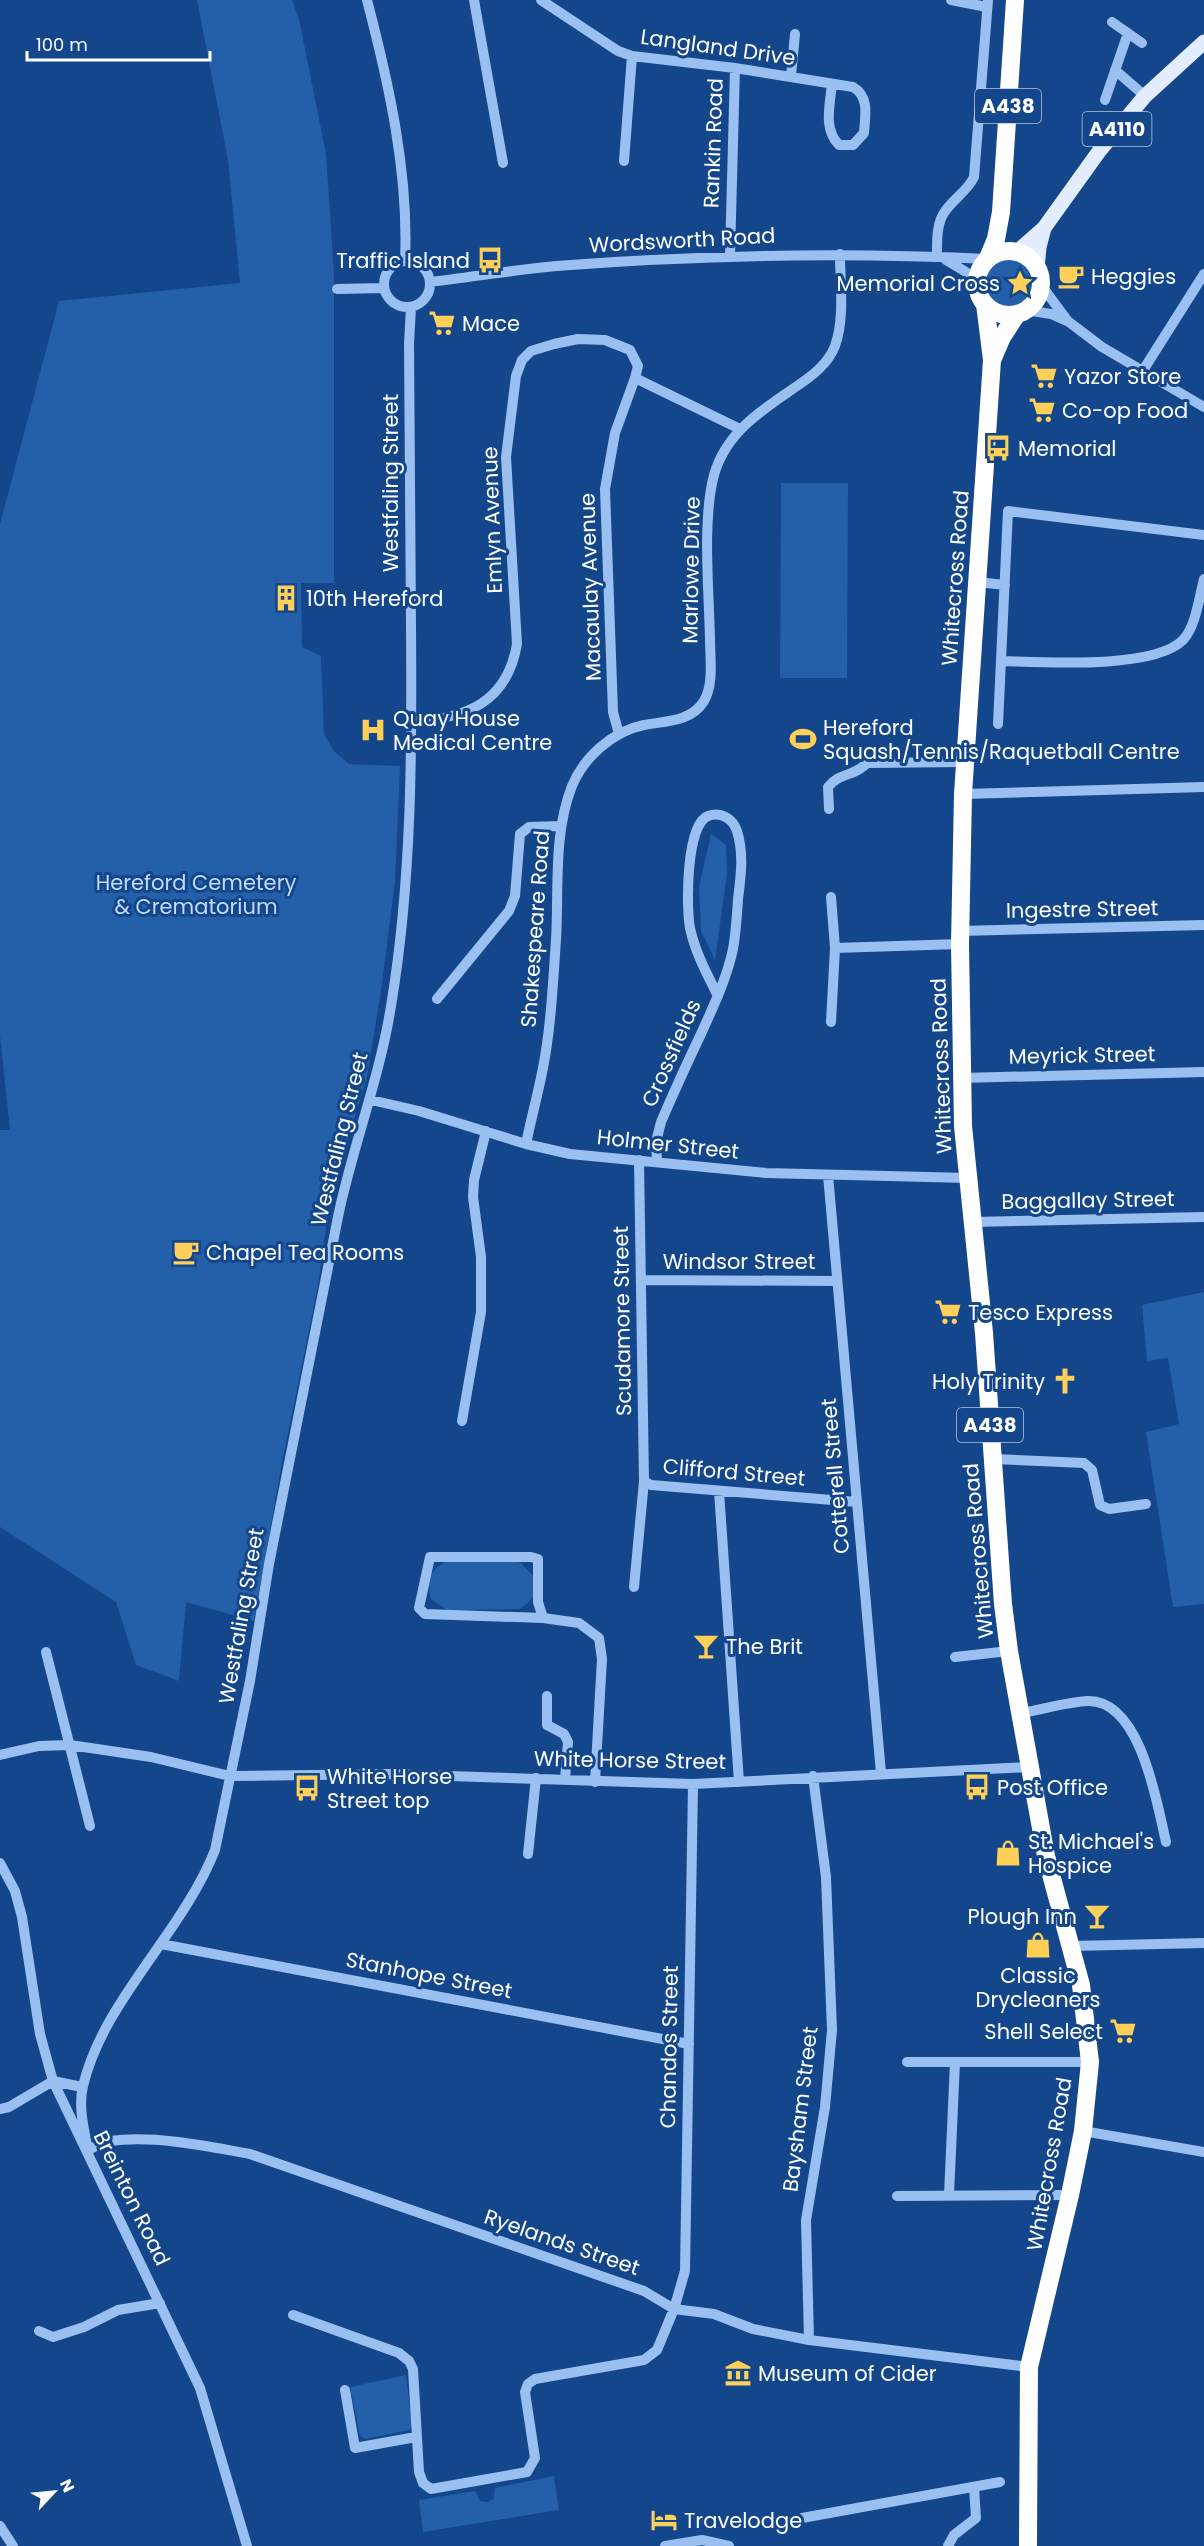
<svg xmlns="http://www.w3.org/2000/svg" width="1204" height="2546" font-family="Poppins,sans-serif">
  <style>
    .green { fill: #245fa9 }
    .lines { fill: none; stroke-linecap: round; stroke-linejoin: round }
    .minor { stroke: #99c0f0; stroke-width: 10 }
    .major { stroke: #e3edff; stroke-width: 15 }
    .highway { stroke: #fff; stroke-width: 18 }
    .labels { text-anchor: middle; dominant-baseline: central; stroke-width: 6; stroke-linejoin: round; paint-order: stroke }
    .shield { fill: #13468a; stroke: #b8c8dc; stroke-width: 1.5 }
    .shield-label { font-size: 20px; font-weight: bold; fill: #fff }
    .street-label { font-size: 21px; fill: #fff; stroke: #13468a }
    .poi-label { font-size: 21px; fill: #fff; stroke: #13468a; text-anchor: start }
    .park-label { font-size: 21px; fill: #c0dbfc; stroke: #13468a }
  </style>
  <rect width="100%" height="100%" fill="#13468a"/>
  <path class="green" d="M197,0h95l7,19 27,135 8,119v310h-33l1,64 19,9 3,78 10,17 15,13 51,2 -5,116 -14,109 -14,86 -37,121 -12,88 -37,182 -27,153 -68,-19 -7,79 -43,-16 -20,-63 -116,-75v-397h10l-10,-94v-512l59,-223 181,-18 -12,-123z
    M1006,258c10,0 17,6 22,14 27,48 -64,45 -37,-7z
    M781,483h67l-1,195h-67z
    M711,834l15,11 1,29 -12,86 -14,-29 -2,-44z
    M1204,1292v312l-31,3 -27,-175 33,-8 -11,-66 -21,3 -5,-56z
    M449,1561h64l8,2 14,15c0,16 -1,23 -16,31l-72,1 -16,-11c-5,-17 0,-33 18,-38z
    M406,2375l6,50 -3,5 -43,9 -6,-3 -10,-49z
    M554,2476l5,34 -136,22 -4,-32 56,-9 5,10 8,1 6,-4 1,-10z"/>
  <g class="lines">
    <path class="minor" d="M367,0c22,84 42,174 38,261
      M474,0l29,163
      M541,0l77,51 14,5 103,12 118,19c17,10 12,29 11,46l-11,12h-14c-16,-16 -9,-40 -7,-61
      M951,0l36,7
      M1112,22l30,21
      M1115,70l30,26
      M791,76l4,-42
      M1105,100l23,-67
      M624,161l8,-105
      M730,255l5,-187
      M937,257c0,-15 -1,-35 9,-47 9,-12 22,-20 28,-33l14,-177
      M946,260l20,12 11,13
      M384 284a23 23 0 1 1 46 0a23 23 0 1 1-46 0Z
      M430,282c42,-5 84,-12 126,-16 144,-11 287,-14 431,-7
      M1041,285l26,35
      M337,289l47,-1
      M1025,310l26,4 18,8 33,25 102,60
      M1142,372l62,-98
      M977,582l28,3
      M1001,661c40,1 152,9 182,-21 13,-14 16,-42 21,-61
      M413,722c53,-4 94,-19 104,-78l-11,-187 10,-81 6,-16 9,-9 23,-7 24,-5 27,1 25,10 8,16 -3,12
      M998,724l10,-213 196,24
      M619,734l-6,-22 -8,-223 10,-56 20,-55 105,51
      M963,794l241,-7
      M829,809l-1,-22c12,-15 26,-10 39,-24l98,-1
      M831,897l4,51 125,-4
      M960,931l244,-6
      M437,999l72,-88 6,-15 5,-62 9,-7 32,-1
      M831,1022l4,-74
      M961,1078l243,-6
      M371,1100l48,11 107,33 44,10 196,19 202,5
      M526,1144c5,-25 12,-50 17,-76 8,-41 10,-86 13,-128 3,-51 -3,-106 16,-154 12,-29 41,-55 72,-61 22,-4 47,-3 60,-24 10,-17 6,-43 6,-62 -1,-48 -8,-119 4,-164 12,-43 48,-65 83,-89 15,-10 31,-22 38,-40 10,-28 5,-63 5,-92
      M657,1162l-1,-20 5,-20c13,-30 26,-59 40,-88 12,-27 26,-56 32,-85 3,-17 4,-34 5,-50 3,-24 6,-45 -1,-68 -4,-12 -16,-20 -29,-15 -22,8 -22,91 -18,112 5,24 17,46 28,68
      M828,1175l53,598
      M972,1222l232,-5
      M641,1280l196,1
      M462,1421l19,-109v-55l-8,-60 1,-17 12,-49
      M993,1459l91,4 8,7 8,35 9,4 37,-5
      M644,1481l7,4 206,17
      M719,1491l20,291
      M634,1587l10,-106 -5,-321
      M543,1618l-5,-16v-43l-7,-2h-101l-11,51 6,6 118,4 36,5 20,15 3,21 -7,123
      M46,1652l44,174
      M955,1657l54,-6
      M547,1696v29l17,9 4,8 -3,38
      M1020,1713c22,-3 46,-11 68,-12 53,-1 69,103 78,141
      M0,1755l39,-9 31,-1 81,12 79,19 159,-2 304,10 336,-17
      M528,1854l8,-76
      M0,1863l15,28 7,26 18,117 13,47 147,307 47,158
      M161,1944l528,100
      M1071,1946l133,-3
      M907,2062h183
      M0,2109l9,-2 44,-26 29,6
      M1083,2131l121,21
      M88,2150c-4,-21 -10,-43 -5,-64 20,-85 100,-154 132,-236l35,-169 19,-117 70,-352c15,-69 41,-136 52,-206 21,-126 21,-254 20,-381 -1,-94 -1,-187 -2,-281l2,-37
      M88,2150c7,-3 14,-8 22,-9 43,-6 97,5 140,13l394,137 30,18 40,5 39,15 56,11 220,27
      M949,2195l6,-133
      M897,2196l173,-1
      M293,2315l106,38 10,8 4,8 6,103 4,11 8,6 96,-17 8,-14 -10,-66 3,-8 7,-5 109,-19 13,-10 17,-41 11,-38 8,-487
      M39,2331l14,6 31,-10 34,-17 42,-7
      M809,2340l-3,-120 19,-113 7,-77 -6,-153 -13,-101
      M345,2390l10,58 61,-11
      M802,2518l198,-36
      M0,2526l13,20
      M665,2546l37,-6 27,6
      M948,2546l6,-11 22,-17 -2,-31"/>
    <path class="major" d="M1017,252l27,-24 56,-78 45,-54 59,-54
      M1037,269l2,-22 5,-19"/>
    <path class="highway" d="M977 283a32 32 0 1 1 64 0a32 32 0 1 1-64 0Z
      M988,258l8,-19 5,-27 14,-212
      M985,304l7,56 -29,434 -3,150 3,182 21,207 19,271 6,47 37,205 35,129 9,77 -7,69 -13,64 -41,172 -1,179
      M993,358l9,-21 15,-23"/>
  </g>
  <defs>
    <g id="bus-bare" transform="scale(2.07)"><path d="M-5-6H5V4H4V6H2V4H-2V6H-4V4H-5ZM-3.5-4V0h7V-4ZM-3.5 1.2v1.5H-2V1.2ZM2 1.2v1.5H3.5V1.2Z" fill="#ffd059" stroke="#13468a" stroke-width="2.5" paint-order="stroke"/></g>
    <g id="cafe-bare" transform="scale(2.07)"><path d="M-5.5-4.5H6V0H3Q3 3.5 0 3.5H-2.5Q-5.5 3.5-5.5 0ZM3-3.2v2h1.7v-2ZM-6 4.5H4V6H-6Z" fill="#ffd059" stroke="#13468a" stroke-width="2.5" paint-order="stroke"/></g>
    <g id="sight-bare" transform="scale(2.07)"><path d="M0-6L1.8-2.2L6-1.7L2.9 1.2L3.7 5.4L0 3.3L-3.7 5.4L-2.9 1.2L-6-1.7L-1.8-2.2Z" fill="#ffd059" stroke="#13468a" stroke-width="2.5" paint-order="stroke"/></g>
    <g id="supermarket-bare" transform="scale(2.07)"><path d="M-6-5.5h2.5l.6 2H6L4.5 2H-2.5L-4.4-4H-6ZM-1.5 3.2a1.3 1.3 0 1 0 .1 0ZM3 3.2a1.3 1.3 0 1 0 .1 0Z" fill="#ffd059" stroke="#13468a" stroke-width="2.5" paint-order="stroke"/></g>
    <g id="building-bare" transform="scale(2.07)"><path d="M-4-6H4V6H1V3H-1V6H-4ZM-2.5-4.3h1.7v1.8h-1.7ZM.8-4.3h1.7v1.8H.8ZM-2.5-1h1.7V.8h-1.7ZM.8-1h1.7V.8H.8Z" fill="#ffd059" stroke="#13468a" stroke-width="2.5" paint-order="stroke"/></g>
    <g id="hospital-bare" transform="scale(2.07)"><path d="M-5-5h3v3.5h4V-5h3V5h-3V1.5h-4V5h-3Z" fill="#ffd059" stroke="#13468a" stroke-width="2.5" paint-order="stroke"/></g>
    <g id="stadium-bare" transform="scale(2.07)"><path d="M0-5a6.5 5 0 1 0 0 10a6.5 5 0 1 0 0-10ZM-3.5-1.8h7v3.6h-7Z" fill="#ffd059" stroke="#13468a" stroke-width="2.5" paint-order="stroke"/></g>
    <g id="church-bare" transform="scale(2.07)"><path d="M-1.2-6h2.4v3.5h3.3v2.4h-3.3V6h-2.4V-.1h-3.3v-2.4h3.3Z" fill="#ffd059" stroke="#13468a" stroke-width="2.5" paint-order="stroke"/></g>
    <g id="bar-bare" transform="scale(2.07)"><path d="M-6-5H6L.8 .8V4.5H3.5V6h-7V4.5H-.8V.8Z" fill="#ffd059" stroke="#13468a" stroke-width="2.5" paint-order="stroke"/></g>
    <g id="shop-bare" transform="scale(2.07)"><path d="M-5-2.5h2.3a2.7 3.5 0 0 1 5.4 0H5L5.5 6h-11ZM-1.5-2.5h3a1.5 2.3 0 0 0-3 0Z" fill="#ffd059" stroke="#13468a" stroke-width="2.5" paint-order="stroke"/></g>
    <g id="museum-bare" transform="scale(2.07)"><path d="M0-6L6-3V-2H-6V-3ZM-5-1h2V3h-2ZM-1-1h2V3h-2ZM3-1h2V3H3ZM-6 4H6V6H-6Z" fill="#ffd059" stroke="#13468a" stroke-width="2.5" paint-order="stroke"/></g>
    <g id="hotel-bare" transform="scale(2.07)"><path d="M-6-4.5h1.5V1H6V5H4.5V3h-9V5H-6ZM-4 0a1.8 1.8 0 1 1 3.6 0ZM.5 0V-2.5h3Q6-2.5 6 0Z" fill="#ffd059" stroke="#13468a" stroke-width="2.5" paint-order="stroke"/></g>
  </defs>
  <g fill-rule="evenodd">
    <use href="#bus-bare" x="490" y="260"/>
    <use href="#cafe-bare" x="1071" y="276"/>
    <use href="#sight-bare" x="1020" y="283"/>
    <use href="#supermarket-bare" x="442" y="323"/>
    <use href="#supermarket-bare" x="1044" y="376"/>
    <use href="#supermarket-bare" x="1042" y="410"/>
    <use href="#bus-bare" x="998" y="448"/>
    <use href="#building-bare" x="286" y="598"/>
    <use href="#hospital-bare" x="373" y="730"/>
    <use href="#stadium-bare" x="803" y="739"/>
    <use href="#cafe-bare" x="186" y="1252"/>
    <use href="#supermarket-bare" x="948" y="1312"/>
    <use href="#church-bare" x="1065" y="1381"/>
    <use href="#bar-bare" x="706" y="1646"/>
    <use href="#bus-bare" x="977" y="1787"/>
    <use href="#bus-bare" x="307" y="1788"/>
    <use href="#shop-bare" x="1008" y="1853"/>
    <use href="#bar-bare" x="1097" y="1916"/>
    <use href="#shop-bare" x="1038" y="1945"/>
    <use href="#supermarket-bare" x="1123" y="2031"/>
    <use href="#museum-bare" x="738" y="2373"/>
    <use href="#hotel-bare" x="664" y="2520"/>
  </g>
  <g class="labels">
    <g class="shield">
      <rect x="975" y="89" width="66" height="34" rx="4.5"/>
      <rect x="1082.5" y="112" width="69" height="34" rx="4.5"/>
      <rect x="957" y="1408" width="66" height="34" rx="4.5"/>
    </g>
    <g class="shield-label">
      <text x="1008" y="106">A438</text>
      <text x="1117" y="129">A4110</text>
      <text x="990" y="1425">A438</text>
    </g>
    <g class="street-label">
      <text transform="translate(718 47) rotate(8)">Langland Drive</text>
      <text transform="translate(713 143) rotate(-88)">Rankin Road</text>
      <text transform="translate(682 240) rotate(-3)">Wordsworth Road</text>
      <text transform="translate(390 483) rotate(-90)">Westfaling Street</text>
      <text transform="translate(492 520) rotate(-92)">Emlyn Avenue</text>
      <text transform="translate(691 570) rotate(-89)">Marlowe Drive</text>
      <text transform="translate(955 578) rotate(-86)">Whitecross Road</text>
      <text transform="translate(590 587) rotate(-92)">Macaulay Avenue</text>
      <text transform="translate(1082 909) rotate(-1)">Ingestre Street</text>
      <text transform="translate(535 929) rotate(-86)">Shakespeare Road</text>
      <text transform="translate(671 1053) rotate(-66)">Crossfields</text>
      <text transform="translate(1082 1055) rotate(-1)">Meyrick Street</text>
      <text transform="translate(941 1066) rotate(-92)">Whitecross Road</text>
      <text transform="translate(339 1139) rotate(-76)">Westfaling Street</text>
      <text transform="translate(668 1144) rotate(6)">Holmer Street</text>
      <text transform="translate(1088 1200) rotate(-1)">Baggallay Street</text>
      <text x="739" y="1261">Windsor Street</text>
      <text transform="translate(622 1321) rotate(-91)">Scudamore Street</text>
      <text transform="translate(734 1472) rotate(5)">Clifford Street</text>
      <text transform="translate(835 1476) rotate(-95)">Cotterell Street</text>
      <text transform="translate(978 1551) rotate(-95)">Whitecross Road</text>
      <text transform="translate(241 1616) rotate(-80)">Westfaling Street</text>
      <text transform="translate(630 1760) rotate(1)">White Horse Street</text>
      <text transform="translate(429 1975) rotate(11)">Stanhope Street</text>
      <text transform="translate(669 2047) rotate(-89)">Chandos Street</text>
      <text transform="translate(800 2109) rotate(-83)">Baysham Street</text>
      <text transform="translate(1049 2164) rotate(-80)">Whitecross Road</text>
      <text transform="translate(132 2198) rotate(64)">Breinton Road</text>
      <text transform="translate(562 2242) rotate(19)">Ryelands Street</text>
    </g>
    <g class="poi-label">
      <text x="470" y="260" text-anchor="end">Traffic Island</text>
      <text x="1091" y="276">Heggies</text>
      <text x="1000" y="283" text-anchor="end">Memorial Cross</text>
      <text x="462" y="323">Mace</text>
      <text x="1064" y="376">Yazor Store</text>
      <text x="1062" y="410">Co-op Food</text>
      <text x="1018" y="448">Memorial</text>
      <text x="306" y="598">10th Hereford</text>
      <text x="393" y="718">Quay House<tspan x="393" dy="24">Medical Centre</tspan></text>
      <text x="823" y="727">Hereford<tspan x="823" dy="24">Squash/Tennis/Raquetball Centre</tspan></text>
      <text x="206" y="1252">Chapel Tea Rooms</text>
      <text x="968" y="1312">Tesco Express</text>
      <text x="1045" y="1381" text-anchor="end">Holy Trinity</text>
      <text x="726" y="1646">The Brit</text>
      <text x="327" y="1776">White Horse<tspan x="327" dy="24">Street top</tspan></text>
      <text x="997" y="1787">Post Office</text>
      <text x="1028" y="1841">St. Michael's<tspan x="1028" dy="24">Hospice</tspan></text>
      <text x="1077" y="1916" text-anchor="end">Plough Inn</text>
      <text x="1038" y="1975" text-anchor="middle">Classic<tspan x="1038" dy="24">Drycleaners</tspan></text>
      <text x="1103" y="2031" text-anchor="end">Shell Select</text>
      <text x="758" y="2373">Museum of Cider</text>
      <text x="684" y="2520">Travelodge</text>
    </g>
    <g class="park-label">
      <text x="196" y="882">Hereford Cemetery<tspan x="196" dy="24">&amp; Crematorium</tspan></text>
    </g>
  </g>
  <g transform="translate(54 2492) rotate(64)" stroke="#13468a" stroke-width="4.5" paint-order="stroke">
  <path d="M0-4.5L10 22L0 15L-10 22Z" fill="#ffffff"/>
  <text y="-9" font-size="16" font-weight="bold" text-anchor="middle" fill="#ffffff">N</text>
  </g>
  <path d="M27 51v9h183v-9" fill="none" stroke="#ffffff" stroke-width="3"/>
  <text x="36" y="51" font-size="18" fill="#ffffff" stroke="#13468a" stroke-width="4.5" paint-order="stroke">100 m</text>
</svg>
